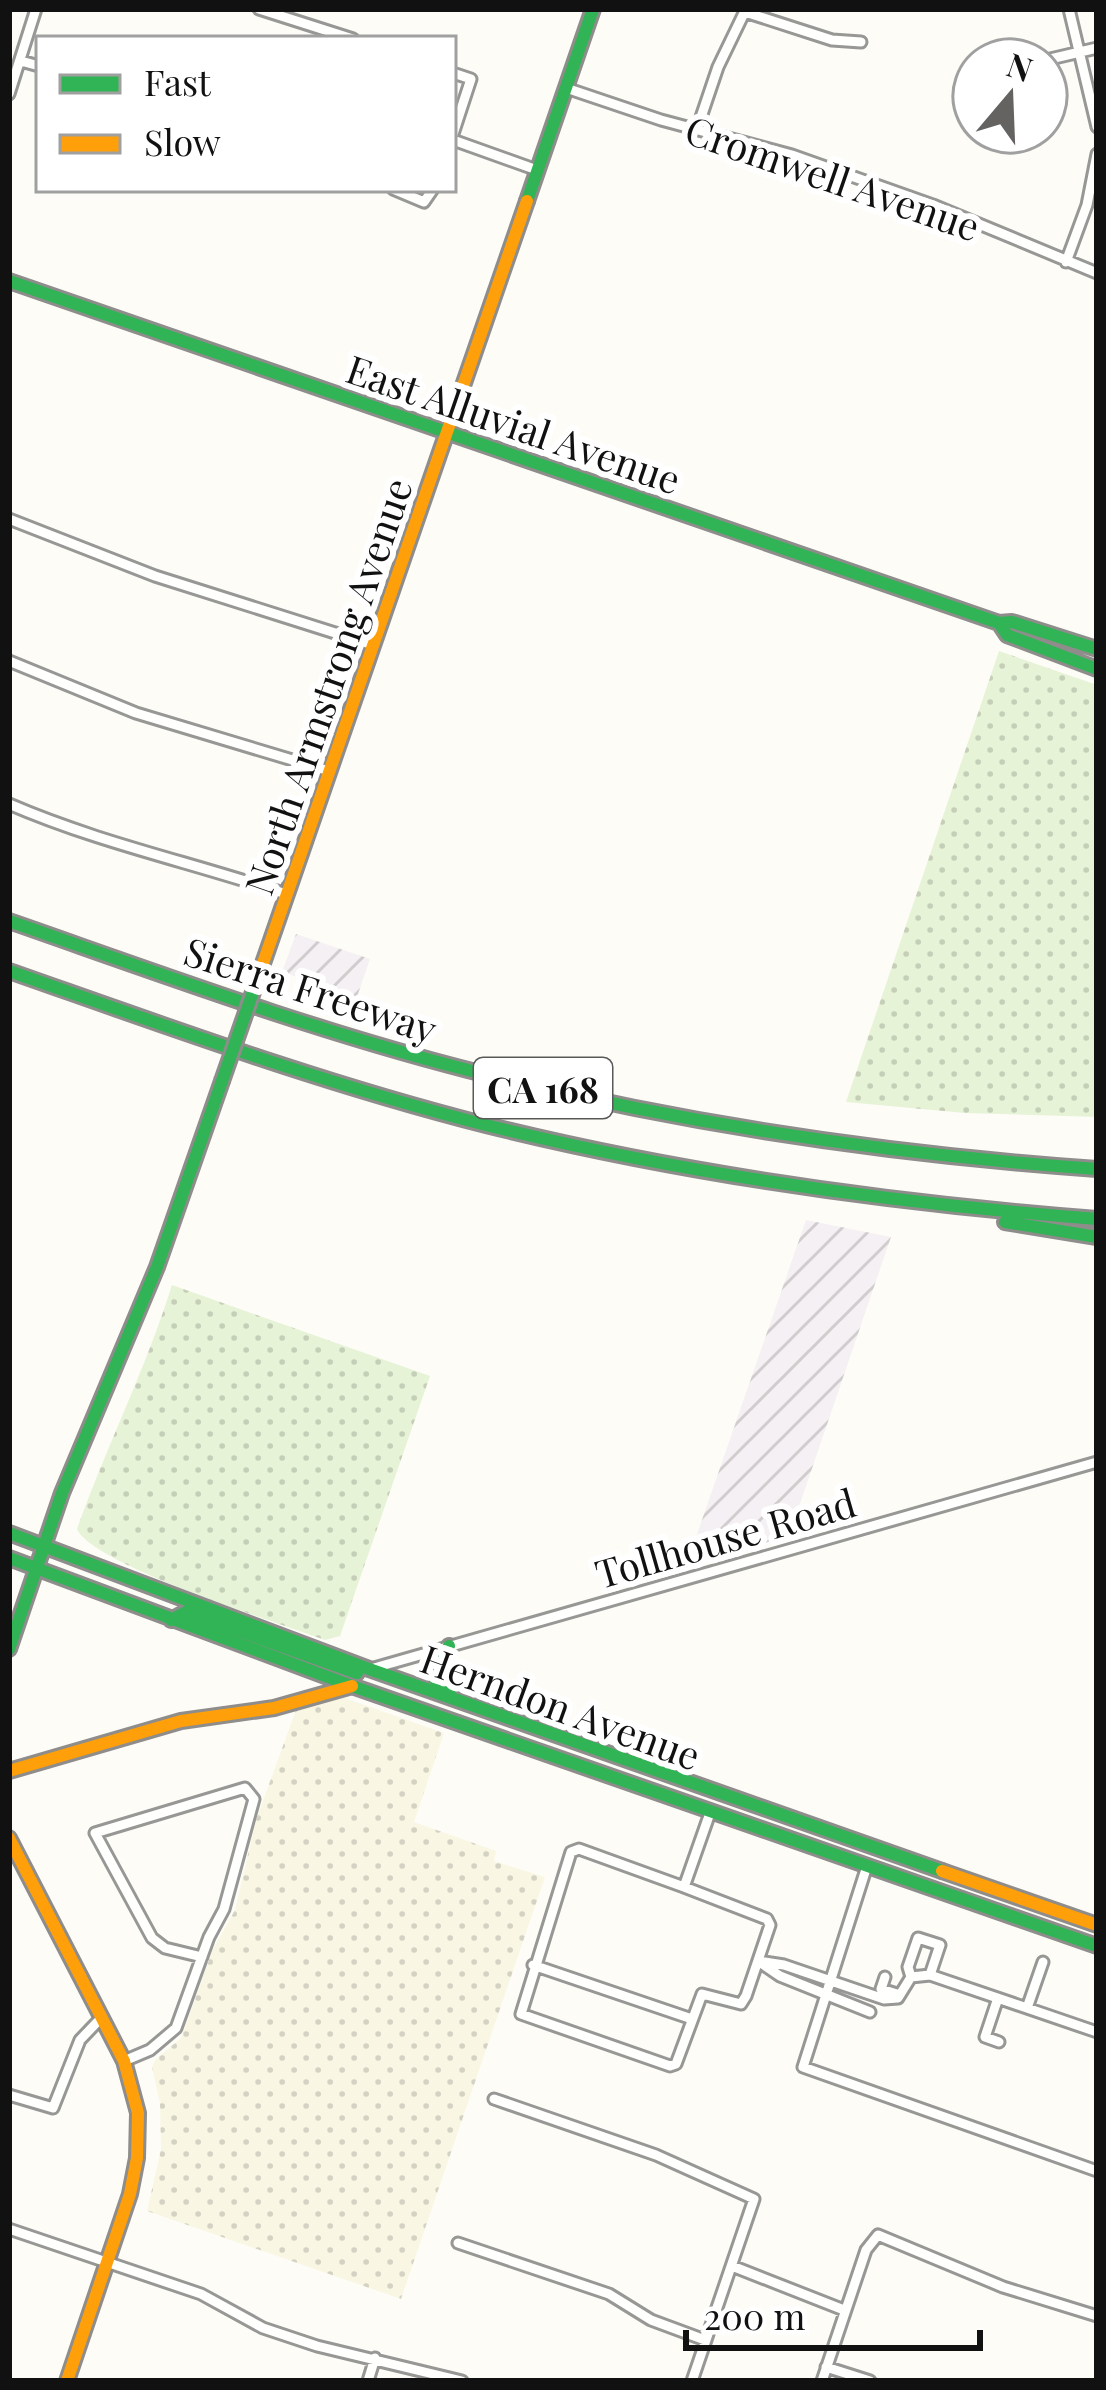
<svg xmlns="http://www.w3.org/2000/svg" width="1106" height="2390" font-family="'Playfair Display',serif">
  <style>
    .industrial { fill: url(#industrial-furrows) }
    .farmland { fill: url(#farmland-dots) }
    .grass { fill: url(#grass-dots) }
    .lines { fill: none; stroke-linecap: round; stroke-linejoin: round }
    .street-casing { stroke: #979795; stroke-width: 15 }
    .fast-casing { stroke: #8e8d8b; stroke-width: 18 }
    .slow-casing { stroke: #8e8d8b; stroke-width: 18 }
    .street { stroke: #fffffe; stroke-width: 9 }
    .fast { stroke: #30b455; stroke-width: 12 }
    .slow { stroke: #ff9f0a; stroke-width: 12 }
    .fast-bridge-casing { stroke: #8e8d8b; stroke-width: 18; stroke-linecap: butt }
    .fast-bridge { stroke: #30b455; stroke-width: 12 }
    .labels { text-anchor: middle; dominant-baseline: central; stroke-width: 12; stroke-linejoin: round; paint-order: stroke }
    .shield { fill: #fff; stroke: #585858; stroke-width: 3 }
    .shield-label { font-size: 36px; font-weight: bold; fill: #111 }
    .street-label { font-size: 39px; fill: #111; stroke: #fff }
  </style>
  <defs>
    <pattern id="industrial-furrows" width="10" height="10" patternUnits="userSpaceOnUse" patternTransform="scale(3)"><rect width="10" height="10" fill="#f5f0f3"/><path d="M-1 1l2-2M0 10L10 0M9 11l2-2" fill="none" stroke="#d1cdcf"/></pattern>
    <pattern id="farmland-dots" width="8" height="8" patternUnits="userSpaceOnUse" patternTransform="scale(3)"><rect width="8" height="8" fill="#f9f7e4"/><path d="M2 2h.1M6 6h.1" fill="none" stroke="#d4d3c3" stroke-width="1.8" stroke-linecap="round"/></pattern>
    <pattern id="grass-dots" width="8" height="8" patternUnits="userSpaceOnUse" patternTransform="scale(3)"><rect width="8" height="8" fill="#e7f3d7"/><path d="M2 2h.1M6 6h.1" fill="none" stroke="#c5cfb8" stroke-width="1.8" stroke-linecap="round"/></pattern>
  </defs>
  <rect width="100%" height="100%" fill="#fdfcf7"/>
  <path class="industrial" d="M296,934l74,25 -13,38 -75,-25z
    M806,1220l85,17 -102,299 -103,30z"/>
  <path class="farmland" d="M342,1697l102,36 -30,89 82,29 -2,10 51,16 -144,422 -254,-88 14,-62 -1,-45 -8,-37 3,-7 26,-22 32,-89 22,-39 21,-90 40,-110z"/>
  <path class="grass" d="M999,651l98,34v432l-132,-4 -119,-11z
    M172,1285l258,91 -90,260 -15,4c-46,-17 -232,-75 -248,-111 30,-84 68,-158 95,-244z"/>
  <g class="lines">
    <g class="street-casing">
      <path id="street" d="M259,9l94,30
        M1069,9l28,118
        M745,12l87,28 29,2
        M1046,60l51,-12
        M21,61l18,5
        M453,73l18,6 -18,55
        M566,88l95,32 131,35 141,50 164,68
        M9,94l27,-85
        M697,129l21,-62 28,-58
        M453,140l84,30
        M393,189l31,13 9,-13
        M1066,262l21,-57 10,-51
        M9,519l146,57 218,69
        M9,661l127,52 193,58
        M9,804c90,39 185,59 277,90
        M374,1668l723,-206
        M867,1866l-64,201 294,104
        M684,1887l83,32 3,6 -24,71 -5,8 -39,-10 -26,70 -6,2 -149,-52 50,-162 8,-3 105,38 26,-74
        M533,1965l159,54
        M885,1977l-4,12 19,6
        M911,1977l-3,-10 10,-29 22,7 -10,30
        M998,1998l-13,39 14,5
        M1027,2008l16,-46
        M870,2012l-90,-36 -22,-15 26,4 100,34 14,-1 13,-21 19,-2 167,57
        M124,2061l26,-11 26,-22 33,-91 15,-28 30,-110 -9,-11 -150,45 57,105 13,10 37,9
        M9,2095l44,13 27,-68 22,-23
        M494,2099l162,56 98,44 -62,182
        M9,2229l192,65 62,34 54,18 145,35
        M458,2243l151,51 42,26 54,20
        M732,2266l112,44
        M826,2367l44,14
        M368,2381l7,-23
        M822,2381l44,-131 12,-15 125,52 94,29"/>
    </g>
    <g class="fast-casing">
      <path id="fast" d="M527,201l66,-192
        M9,281l990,342 13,-1 85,27
        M999,623l8,12 90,34
        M9,921c152,53 303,109 459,149 207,53 416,84 629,99
        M9,971c157,55 315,113 477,154 201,50 405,78 611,94
        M1005,1222l92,15
        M9,1533l360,136 573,202
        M9,1558l343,128 745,260
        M171,1620l15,-8 171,61
        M449,1646l-17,28 6,11 13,4
        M9,1649l53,-156 95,-226 65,-186"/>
    </g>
    <g class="slow-casing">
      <path id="slow" d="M261,969l266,-768
        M9,1771l172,-50 93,-13 78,-22
        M9,1838l115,223 14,52 -1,45 -7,36 -63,187
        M942,1871l155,54"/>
    </g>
    <use href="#street" class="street"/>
    <use href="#fast" class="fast"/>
    <use href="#slow" class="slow"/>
    <g class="fast-bridge-casing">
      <path id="fast-bridge" d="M222,1081l39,-112"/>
    </g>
    <use href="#fast-bridge" class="fast-bridge"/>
  </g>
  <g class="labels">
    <rect class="shield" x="474" y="1058" width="138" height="60" rx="9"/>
    <g class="shield-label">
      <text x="543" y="1088">CA 168</text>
    </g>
    <g class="street-label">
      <text transform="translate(833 177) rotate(19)">Cromwell Avenue</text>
      <text transform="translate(514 423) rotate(19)">East Alluvial Avenue</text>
      <text transform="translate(327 686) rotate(-71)">North Armstrong Avenue</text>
      <text transform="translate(311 989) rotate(18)">Sierra Freeway</text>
      <text transform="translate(725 1537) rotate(-16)">Tollhouse Road</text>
      <text transform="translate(561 1706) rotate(20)">Herndon Avenue</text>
    </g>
  </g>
  <rect width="1106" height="2390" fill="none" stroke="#111111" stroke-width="24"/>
  <rect x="36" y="36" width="420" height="156" fill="#ffffff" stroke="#a0a0a0" stroke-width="3"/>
  <rect x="60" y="75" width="60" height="18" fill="#30b455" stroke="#a0a0a0" stroke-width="3"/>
  <text x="144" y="96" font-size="36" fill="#111111">Fast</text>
  <rect x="60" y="135" width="60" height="18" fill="#ff9f0a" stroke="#a0a0a0" stroke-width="3"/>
  <text x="144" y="156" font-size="36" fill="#111111">Slow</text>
  <g transform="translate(1010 96) rotate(19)"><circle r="57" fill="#ffffff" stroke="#a0a0a0" stroke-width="3"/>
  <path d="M0-9L21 45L0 30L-21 45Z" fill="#646362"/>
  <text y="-18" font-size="33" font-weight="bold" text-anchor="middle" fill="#111111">N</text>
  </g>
  <path d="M686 2330v18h294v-18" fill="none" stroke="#111111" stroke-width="6"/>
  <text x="704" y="2330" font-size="36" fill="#111111" stroke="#ffffff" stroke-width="9" paint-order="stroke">200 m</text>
</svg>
